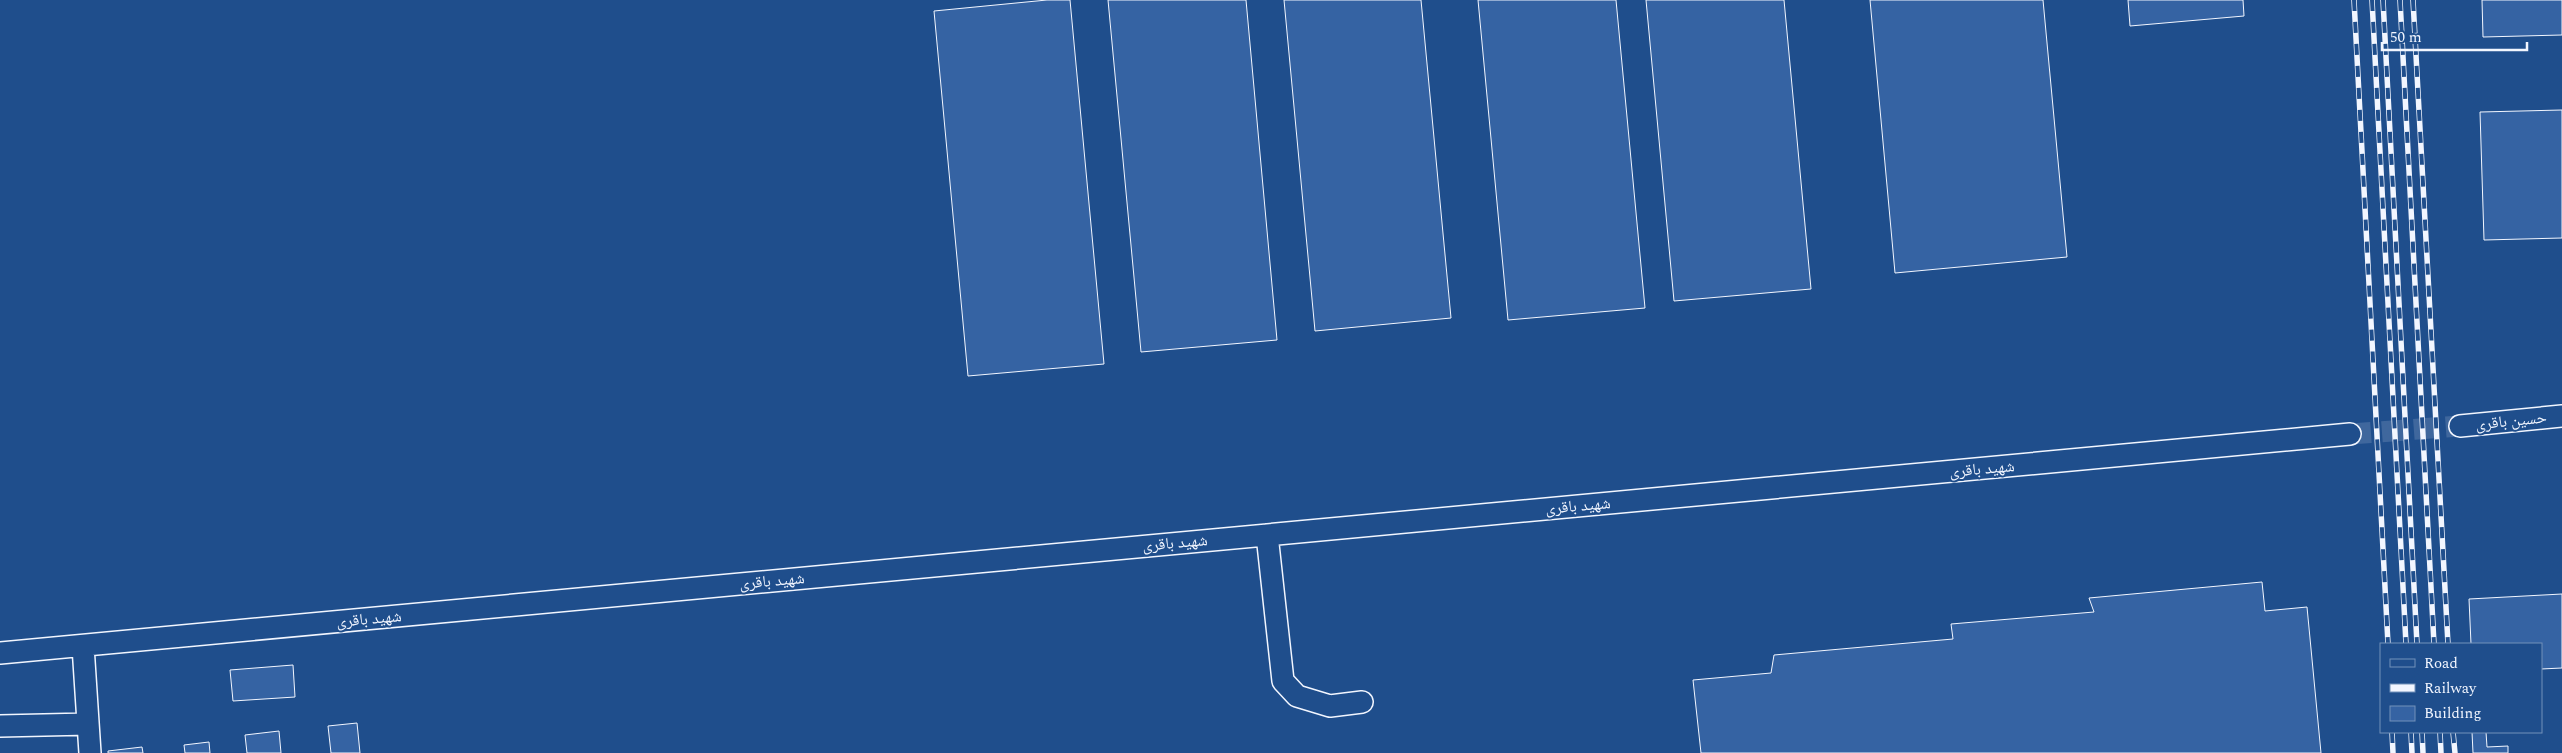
<svg xmlns="http://www.w3.org/2000/svg" width="2562" height="753" font-family="Spectral,'Noto Naskh Arabic',serif">
  <style>
    .building { fill: #3563a3; stroke: #f2f6ff }
    .lines { fill: none; stroke-linecap: round; stroke-linejoin: round }
    .minor-tunnel { stroke: #3f679d; stroke-width: 21; stroke-dasharray: 21 11; stroke-linecap: butt }
    .minor-casing { stroke: #f2f6ff; stroke-width: 24 }
    .minor { stroke: #1f4e8c; stroke-width: 21 }
    .rail-casing { stroke: #f2f6ff; stroke-width: 5.5 }
    .rail { stroke: #1f4e8c; stroke-width: 4; stroke-dasharray: 11; stroke-linecap: butt }
    .labels { text-anchor: middle; dominant-baseline: central; stroke-width: 4; stroke-linejoin: round; paint-order: stroke }
    .street-label { font-size: 16px; fill: #f2f6ff; stroke: #1f4e8c }
  </style>
  <rect width="100%" height="100%" fill="#1f4e8c"/>
  <path class="building" d="M1047,0h23l34,364 -136,12 -34,-365z
    M1108,0h138l31,340 -136,12z
    M1284,0h137l30,318 -136,13z
    M1478,0h138l29,308 -137,12z
    M1646,0h138l27,289 -137,12z
    M1870,0h173l24,257 -172,16z
    M2128,0h115l1,16 -114,10z
    M2482,0h80v35l-79,2z
    M2562,110v128l-78,2 -4,-128z
    M2262,582l3,29 42,-4 14,146h-620l-8,-73 78,-7 3,-18 179,-16 -2,-15 143,-12 -5,-14z
    M2562,594v74l-21,1v-25h-70l-2,-45z
    M293,665l2,32 -62,4 -3,-31z
    M357,723l3,30h-29l-3,-27z
    M279,731l2,22h-34l-2,-18z
    M2472,732h14l1,15 21,-1v7h-35z
    M209,742l1,11h-25l-1,-8z
    M142,747l1,6h-35v-2z"/>
  <g class="lines">
    <path class="minor-tunnel" d="M2350,434l110,-8"/>
    <g class="minor-casing">
      <path id="minor" d="M2460,426l102,-10
        M1267,535l16,146 14,15 33,10 32,-4
        M83,646l7,107
        M0,653l2350,-219
        M0,726l88,-2"/>
    </g>
    <use href="#minor" class="minor"/>
    <g class="rail-casing">
      <path id="rail" d="M2354,0l34,644
        M2372,0l34,644
        M2383,0l34,644
        M2400,0l34,644
        M2413,0l35,644
        M2392,732l1,21
        M2411,732l1,21
        M2422,732l1,21
        M2440,732l1,21
        M2453,732l2,21"/>
    </g>
    <use href="#rail" class="rail"/>
  </g>
  <g class="labels">
    <g class="street-label">
      <text transform="translate(2511 421) rotate(-6)">حسین باقری</text>
      <text transform="translate(1982 469) rotate(-5)">شهید باقری</text>
      <text transform="translate(1578 506) rotate(-5)">شهید باقری</text>
      <text transform="translate(1175 543) rotate(-5)">شهید باقری</text>
      <text transform="translate(772 581) rotate(-5)">شهید باقری</text>
      <text transform="translate(369 619) rotate(-5)">شهید باقری</text>
    </g>
  </g>
  <rect x="2380" y="643" width="162" height="90" fill="#1f4e8c" stroke="#7391ba"/>
  <rect x="2390" y="659" width="25" height="8" fill="#1f4e8c" stroke="#7391ba"/>
  <text x="2424" y="668" font-size="15" fill="#f2f6ff">Road</text>
  <rect x="2390" y="684" width="25" height="8" fill="#f2f6ff" stroke="#7391ba"/>
  <text x="2424" y="693" font-size="15" fill="#f2f6ff">Railway</text>
  <rect x="2390" y="706" width="25" height="15" fill="#3563a3" stroke="#7391ba"/>
  <text x="2424" y="718" font-size="15" fill="#f2f6ff">Building</text>
  <path d="M2382 42v8h145v-8" fill="none" stroke="#f2f6ff" stroke-width="2.5"/>
  <text x="2390" y="42" font-size="15" fill="#f2f6ff" stroke="#1f4e8c" stroke-width="4" paint-order="stroke">50 m</text>
</svg>
